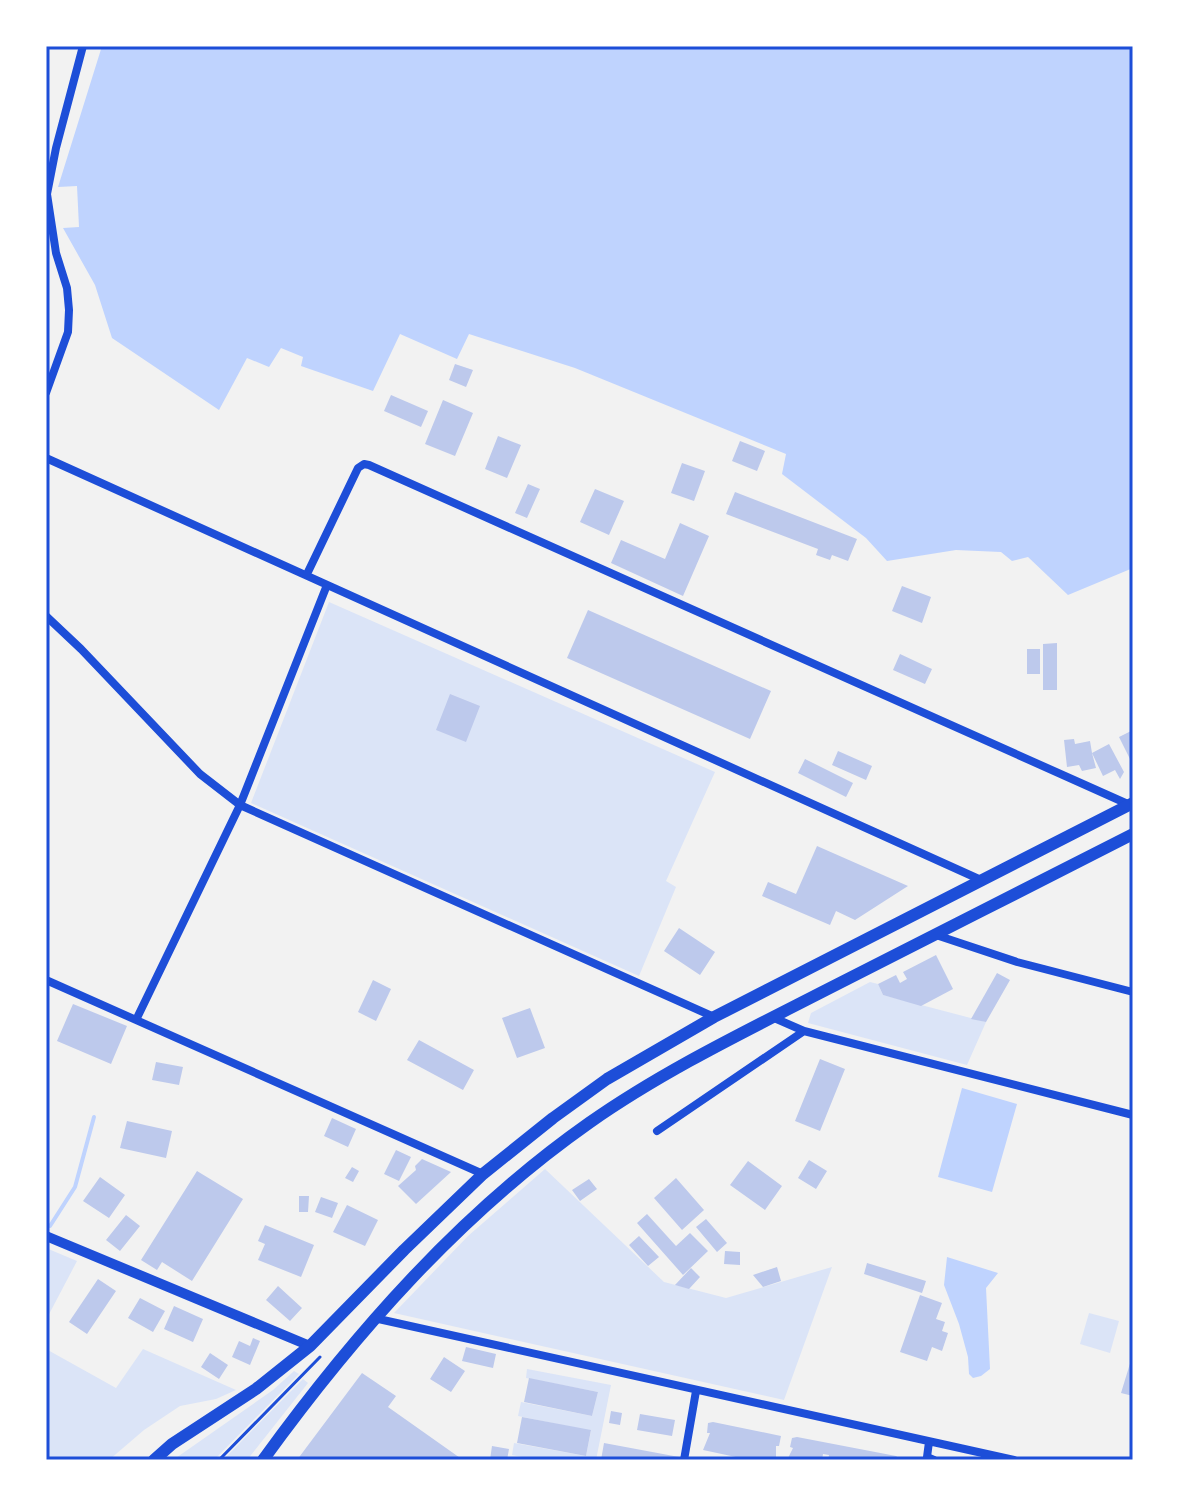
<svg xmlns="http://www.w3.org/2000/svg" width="1179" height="1506" font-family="'Noto Sans',sans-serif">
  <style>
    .green { fill: #dbe4f7 }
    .water { fill: #bfd3fe }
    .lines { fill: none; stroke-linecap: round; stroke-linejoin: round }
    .stream { stroke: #bfd3fe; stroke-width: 4 }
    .building { fill: #bdc9ec }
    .path { stroke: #1d4ed8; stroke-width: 3 }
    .minor { stroke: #1d4ed8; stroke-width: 8 }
    .tertiary { stroke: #1d4ed8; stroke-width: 10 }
    .primary { stroke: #1d4ed8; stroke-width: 12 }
    .neatline { fill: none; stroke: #1d4ed8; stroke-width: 3 }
  </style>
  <rect width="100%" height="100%" fill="#f2f2f2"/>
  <path class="green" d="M329,602l386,170 -49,109 10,6 -37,89 -388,-173z
    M870,982l8,2 5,11 103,27 -19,43 -159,-42 3,-10z
    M545,1169l119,113 62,16 106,-31 -48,133 -390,-87 74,-77z
    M46,1248l31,13 -31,59z
    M1089,1313l30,8 -9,32 -30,-9z
    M46,1349l70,39 27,-39 93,41 -20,9 -36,7 -36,24 -35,30h-63z
    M527,1369l84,16 -15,75h-59l-25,-5 2,-12 72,13 5,-25 -73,-15 3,-14 71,14 6,-24 -72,-14z
    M294,1371l5,3 -85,86h-41l100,-70z
    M303,1379l5,4 -61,77h-24z"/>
  <path class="water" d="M102,46h1031v522l-65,27 -40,-38 -16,4 -11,-9 -45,-2 -69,11 -21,-23 -84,-64 4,-20 -211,-86 -106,-34 -12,25 -57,-25 -27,57 -72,-25 2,-9 -22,-9 -12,19 -22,-9 -28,52 -107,-72 -17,-53 -32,-57 16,-1 -2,-41 -19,1z
    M962,1088l55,16 -25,88 -54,-15z
    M947,1257l51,16 -12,15 4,81 -9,7 -8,2 -4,-4 -1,-17 -9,-33 -15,-39z"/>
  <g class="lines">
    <path class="stream" d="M50,1226l25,-39 19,-70"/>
  </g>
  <path class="building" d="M455,364l18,6 -7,17 -17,-7z
    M391,395l37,16 -7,16 -37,-16z
    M443,400l30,13 -18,43 -30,-12z
    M498,436l23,9 -14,33 -22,-9z
    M740,441l25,10 -8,20 -25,-10z
    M682,463l23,8 -11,30 -23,-8z
    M528,484l12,5 -13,29 -12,-5z
    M595,489l29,12 -15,34 -29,-13z
    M735,492l122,47 -9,22 -16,-6 -2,5 -14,-5 2,-6 -92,-35z
    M680,523l29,13 -26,60 -72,-33 10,-23 44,19z
    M902,586l29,11 -9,26 -30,-12z
    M588,610l183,81 -21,48 -183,-81z
    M1057,643v47h-14v-46z
    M1027,649h13v25h-13z
    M900,654l32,15 -7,15 -32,-14z
    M450,694l30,12 -14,36 -30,-12z
    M1133,730v35l-14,-28z
    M1074,739l1,5 15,-3 2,12 17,-9 15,28 -4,7 -5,-9 -12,6 -11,-23 4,15 -14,3 -3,-6 -12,2 -3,-27z
    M838,751l34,15 -6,14 -34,-15z
    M805,759l48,24 -7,14 -48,-24z
    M817,846l91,40 -53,34 -19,-9 -6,14 -68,-29 6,-14 28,12z
    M679,928l36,24 -15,23 -36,-24z
    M936,955l17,34 -32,17 -38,-11 -5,-11 18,-9 4,8 7,-4 -4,-7z
    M997,973l13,7 -24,42 -15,-3z
    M373,980l18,9 -15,32 -18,-9z
    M73,1004l54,22 -16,38 -54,-23z
    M530,1008l15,40 -28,10 -15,-40z
    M419,1040l55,30 -11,20 -56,-30z
    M820,1059l25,10 -25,62 -25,-10z
    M156,1062l27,5 -4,18 -27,-5z
    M332,1118l24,11 -8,18 -24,-11z
    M127,1121l45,10 -6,27 -46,-10z
    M396,1150l15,7 -12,24 -15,-7z
    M422,1159l29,13 -35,32 -18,-18 18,-16 -1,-4z
    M809,1160l18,11 -11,18 -18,-11z
    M748,1161l34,25 -17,24 -35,-25z
    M352,1167l7,4 -6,11 -8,-4z
    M197,1171l46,28 -51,82 -30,-19 -5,8 -16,-10z
    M100,1177l25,18 -16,23 -26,-17z
    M676,1178l28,32 -22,20 -28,-32z
    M589,1179l8,10 -17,12 -8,-11z
    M299,1196h10l-1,16h-9z
    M321,1197l17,6 -6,15 -17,-6z
    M347,1205l31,15 -13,26 -32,-14z
    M647,1214l29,32 14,-13 18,18 -25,24 -46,-52z
    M126,1215l14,11 -20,25 -14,-11z
    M706,1219l21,24 -10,9 -21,-25z
    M265,1225l49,20 -13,32 -43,-17 7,-16 -7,-3z
    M639,1236l20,21 -11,9 -19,-21z
    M725,1251l15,1v13l-16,-1z
    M867,1263l59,18 -4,12 -58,-19z
    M777,1267l4,14 -18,6 -10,-12z
    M691,1268l9,9 -11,12 -14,-4z
    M98,1279l18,12 -29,43 -18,-12z
    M278,1286l24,22 -12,13 -24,-21z
    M920,1295l22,8 -6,16 9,3 -3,9 6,2 -6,18 -10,-4 -5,14 -27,-9z
    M140,1298l25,13 -12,21 -25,-14z
    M174,1306l29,13 -10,23 -29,-13z
    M253,1338l7,3 -10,24 -18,-8 7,-16 11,5z
    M466,1347l30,7 -3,14 -31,-7z
    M210,1353l18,12 -9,14 -18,-12z
    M444,1357l21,14 -14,21 -21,-13z
    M1132,1357h1v39l-12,-3z
    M362,1373l34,23 -8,11 75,53h-166z
    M529,1378l69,14 -6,24 -68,-14z
    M611,1411l11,2 -2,12 -11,-2z
    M640,1414l35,6 -3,16 -35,-6z
    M522,1417l69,13 -5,26 -69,-13z
    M713,1422l68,14 -2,10h-3v14h-26l-47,-10 7,-17h-3l1,-10z
    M797,1437l99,19 5,4h-73l1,-5 -6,-1 -1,6h-35l6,-12 -3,-1 2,-9z
    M604,1443l75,14 -1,3h-77z
    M492,1446l17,3 -2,11h-17z"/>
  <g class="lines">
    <path class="path" d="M219,1460l101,-103"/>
    <path class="minor" d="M46,393l22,-61 1,-22 -2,-22 -11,-35 -9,-59 9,-46 27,-102
      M46,458l935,422
      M307,574l51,-106 6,-4 5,1 761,340
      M46,616l35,33 119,125 40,31 474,212
      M936,935l81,27 116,30
      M46,980l437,194
      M772,1017l32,14 329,84
      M136,1020l104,-215 87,-220
      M657,1131l147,-100
      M374,1318l640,142
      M929,1442l-2,15 7,3
      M684,1460l12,-69"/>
    <path class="tertiary" d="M46,1236l264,110"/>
    <path class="primary" d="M154,1460l18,-16 84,-55 54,-43 94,-96 79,-76 70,-56 54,-39 107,-62 419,-214
      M263,1460c92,-127 198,-247 326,-337 74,-52 157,-92 237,-133 102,-52 205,-104 307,-156"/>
  </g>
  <rect width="1179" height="1506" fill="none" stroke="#ffffff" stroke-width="96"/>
  <rect x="48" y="48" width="1083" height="1410" class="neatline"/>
</svg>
